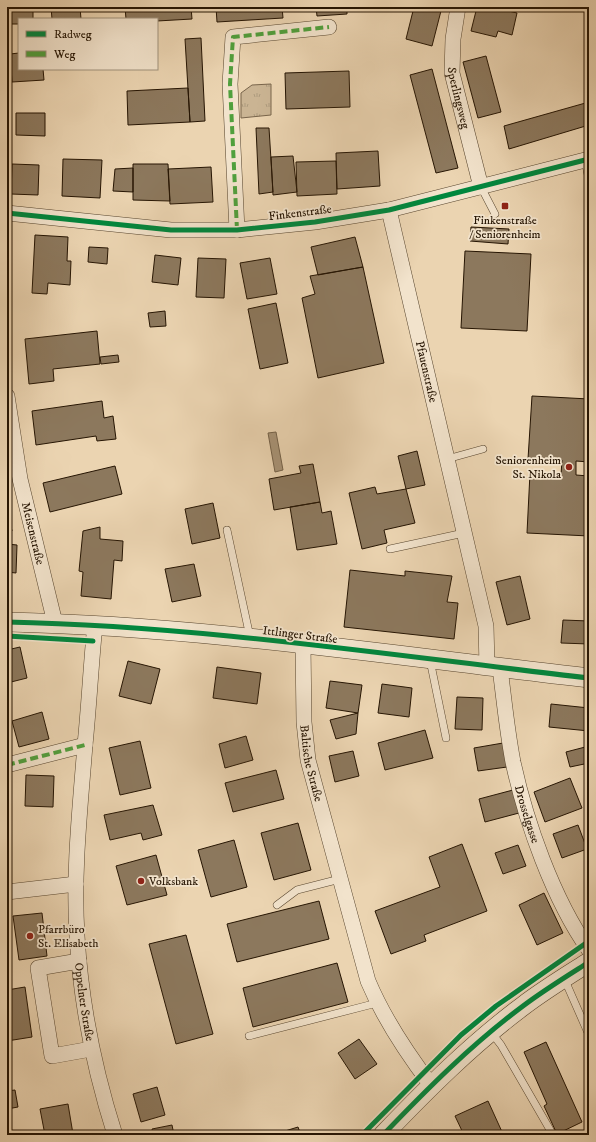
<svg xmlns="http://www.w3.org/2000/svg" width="596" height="1142" font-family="'IM FELL DW Pica',serif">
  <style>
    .park { fill: url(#park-tufts); stroke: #78644b }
    .water { fill: #a89376; stroke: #746148 }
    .building { fill: #8c785d; stroke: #261503 }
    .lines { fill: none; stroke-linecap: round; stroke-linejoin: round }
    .service-casing { stroke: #57452e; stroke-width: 8 }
    .minor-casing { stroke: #57452e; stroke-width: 16 }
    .tertiary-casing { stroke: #57452e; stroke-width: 20 }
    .service { stroke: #f2e3cc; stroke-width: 7 }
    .minor { stroke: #f2e3cc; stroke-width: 15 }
    .tertiary { stroke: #f2e3cc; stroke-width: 19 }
    .quiet { stroke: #50a03d; stroke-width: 4; stroke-dasharray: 8 4; stroke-linecap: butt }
    .cycleway-casing { stroke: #f2e3cc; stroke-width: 8 }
    .cycleway { stroke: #00873e; stroke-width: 5 }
    .poi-dot { fill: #8f2418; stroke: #f2e3cc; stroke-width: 1.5 }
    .labels { text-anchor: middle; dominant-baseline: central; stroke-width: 3.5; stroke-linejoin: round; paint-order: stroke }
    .street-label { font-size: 12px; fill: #261503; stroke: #f2e3cc }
    .poi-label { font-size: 12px; fill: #261503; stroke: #f2e3cc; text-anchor: start }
  </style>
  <defs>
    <pattern id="park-tufts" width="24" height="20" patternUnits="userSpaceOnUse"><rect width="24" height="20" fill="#cab493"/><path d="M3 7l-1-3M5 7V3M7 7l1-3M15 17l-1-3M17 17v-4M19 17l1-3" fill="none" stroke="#ad9a7d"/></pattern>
  </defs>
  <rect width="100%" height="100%" fill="#ebd4b1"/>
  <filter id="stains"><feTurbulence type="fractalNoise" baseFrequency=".005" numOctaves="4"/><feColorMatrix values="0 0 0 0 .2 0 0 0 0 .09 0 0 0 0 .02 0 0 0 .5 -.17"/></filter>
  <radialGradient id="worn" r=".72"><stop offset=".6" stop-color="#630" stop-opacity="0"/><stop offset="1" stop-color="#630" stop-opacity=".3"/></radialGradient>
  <path class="park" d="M271,84v31l-30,3v-25l11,-8z"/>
  <path class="water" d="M276,432l7,38 -8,2 -7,-39z"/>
  <path class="building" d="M9,7h24v12h-14v5h-10z
    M51,7h29l1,12h-29z
    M125,7h66l1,12 -35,2v-2h-31z
    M216,7h66l1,11 -66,4z
    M316,7h31v7l-30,2z
    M414,7h28l-10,39 -26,-7z
    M477,7h15l25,6 -5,22 -14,-4 -2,6 -25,-6z
    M201,38l4,83 -15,1 -5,-83z
    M19,53v16h24l1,11 -32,2 -2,-28z
    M486,56l15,56 -23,6 -15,-56z
    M432,69l26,99 -22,5 -26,-98z
    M349,71l1,36 -64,2 -1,-36z
    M188,88l2,34 -62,3 -1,-34z
    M589,102v23l-80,24 -5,-23z
    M16,113h29v23l-29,-1z
    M256,128h13l4,64 -14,2z
    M378,151l2,35 -43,3 -1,-36z
    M293,156l4,36 -24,3 -2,-38z
    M63,159l39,1 -2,38 -38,-2z
    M336,161l1,33 -40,2 -1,-34z
    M12,164l27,1 -1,30 -27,-1z
    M133,164h35l2,37 -37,-1z
    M211,167l2,35 -43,2 -2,-35z
    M133,168v24l-20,-1 2,-22z
    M471,227l38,2 -1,15 -38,-3z
    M35,235l33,2 -1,24h4l-1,24 -22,-2 -1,11 -15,-1z
    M355,237l8,30 -45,8 -7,-28z
    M89,247l19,1 -1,16 -19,-2z
    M465,251l66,3 -4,77 -66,-3z
    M155,255l26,3 -3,27 -26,-3z
    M198,258l28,1 -2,39 -28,-1z
    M270,258l7,36 -30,5 -7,-36z
    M363,267l21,96 -66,15 -16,-80 13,-4 -5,-18z
    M276,303l12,60 -28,6 -12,-60z
    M165,311l1,15 -16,1 -2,-14z
    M97,331l3,33 -47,5 1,12 -25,3 -4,-45z
    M118,355l1,7 -18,2 -1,-7z
    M532,396l57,3v63l-13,-1v14l13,1v60l-62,-3 3,-60 31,2 1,-15 -34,-1z
    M102,401l2,17 9,-2 3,23 -19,2 -1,-5 -60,9 -4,-34z
    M417,451l8,34 -19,4 -8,-33z
    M313,464l7,38 -46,8 -5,-31 32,-6 -2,-7z
    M115,466l7,28 -72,18 -7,-29z
    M375,487l2,7 29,-5 9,34 -31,7 3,13 -25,6 -13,-56z
    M320,502l2,11 9,-2 6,33 -40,6 -7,-43z
    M213,503l7,35 -28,6 -7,-35z
    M8,512l4,19 -5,1v-19z
    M100,527v12l23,2 -1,20 -8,-1 -3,39 -30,-3 2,-24 -4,-1 4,-40z
    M7,544l10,1 -1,28 -9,-1z
    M194,564l7,32 -29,6 -7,-33z
    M350,570l55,6v-5l47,5 -5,26 11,1 -4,36 -110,-12z
    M520,576l10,43 -23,6 -11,-43z
    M563,620l26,1v23l-28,-1z
    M20,647l7,31 -20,5v-33z
    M128,661l32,8 -9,35 -32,-8z
    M217,667l44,6 -4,31 -44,-6z
    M330,681l32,4 -4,28 -32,-5z
    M382,684l30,4 -3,29 -31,-4z
    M457,697l26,1 -1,32 -27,-1z
    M551,704l38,4v23l-40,-4z
    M42,712l7,27 -30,8 -7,-26z
    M358,713l-2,21 -20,5 -6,-19z
    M425,730l8,28 -48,12 -7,-27z
    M246,736l7,24 -28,8 -6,-24z
    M140,741l11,47 -31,7 -11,-47z
    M503,743l4,24 -29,4 -4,-23z
    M589,746v17l-19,4 -4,-15z
    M353,751l6,25 -24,6 -6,-26z
    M276,770l8,29 -51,13 -8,-29z
    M26,775l28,1 -1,31 -28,-1z
    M570,778l12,30 -37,14 -11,-30z
    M513,790l6,23 -34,9 -6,-23z
    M153,805l9,30 -19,5 -2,-7 -31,7 -6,-25z
    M298,823l13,47 -37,10 -13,-47z
    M578,825l9,24 -25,9 -9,-24z
    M234,840l13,47 -36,10 -13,-47z
    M462,844l25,67 -63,24 2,6 -35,13 -16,-43 65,-24 -11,-30z
    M518,845l8,21 -23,8 -8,-21z
    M156,855l11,40 -40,10 -11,-39z
    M544,893l19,40 -26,12 -18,-40z
    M319,901l10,38 -92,23 -10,-38z
    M42,913l5,43 -28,4 -6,-44z
    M186,935l27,99 -37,10 -27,-100z
    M337,963l11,39 -95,25 -10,-39z
    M25,987l7,50 -25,4v-51z
    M359,1039l18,25 -22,15 -17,-26z
    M546,1042l36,80 -25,12 -13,-28 3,-2 -23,-52z
    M157,1087l8,28 -24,7 -8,-28z
    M15,1090l3,17 -11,2v-18z
    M488,1101l15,33 -39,1 -9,-19z
    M68,1104l5,30 -28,1 -5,-26z
    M172,1125l2,10h-21l-1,-6z
    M298,1127l3,8h-29z"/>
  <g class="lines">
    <g class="service-casing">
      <path id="service" d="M585,160l4,20
        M481,187l14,27
        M588,220l1,-22
        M447,459l36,-10
        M227,530l23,107
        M390,549l74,-16
        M430,660l16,78
        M277,905l20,-15 43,-11
        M564,978l25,57
        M491,1032l10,13 52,90
        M249,1036l128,-33"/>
    </g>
    <g class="minor-casing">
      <g id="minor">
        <path id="s1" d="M458,7l-5,32 -1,34 29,114"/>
        <path id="s2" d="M389,210l97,416 1,40"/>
        <path d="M7,213l164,17h66l78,-8 74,-12 200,-51"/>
        <path d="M237,230l-7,-146 3,-47 96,-10"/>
        <path id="s3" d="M7,396l13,83 35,144"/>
        <path id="s4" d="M95,624c-4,41 -6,81 -10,121 -5,64 -12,127 -8,191 4,69 17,133 38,199"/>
        <path id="s5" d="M303,645l1,77 4,38 60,221c16,38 38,71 63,104"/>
        <path id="s6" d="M500,668c4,31 7,63 13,94 13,60 40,137 76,188"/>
        <path d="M7,765l78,-20"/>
        <path d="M7,892l69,-8"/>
        <path d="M79,961l-41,7 14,88 39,-7"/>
      </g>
    </g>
    <g class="tertiary-casing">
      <path id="tertiary" d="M7,622c195,4 389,34 582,56
        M383,1135c44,-46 89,-91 140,-129 21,-16 44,-30 66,-44"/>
    </g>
    <use href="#service" class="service"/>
    <use href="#minor" class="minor"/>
    <use href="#tertiary" class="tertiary"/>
    <path class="quiet" d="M588,220l1,3
      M237,230l-7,-146 3,-47 96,-10
      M7,765l78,-20"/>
    <g class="cycleway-casing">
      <path id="cycleway" d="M7,213l164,17h66l78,-8 74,-12 200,-51
        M7,622c195,4 389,34 582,56
        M7,636l86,5
        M362,1135l99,-100 35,-29 93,-65
        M383,1135c44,-46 89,-91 140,-129 21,-16 44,-30 66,-44"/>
    </g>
    <use href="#cycleway" class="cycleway"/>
  </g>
  <g class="poi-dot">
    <rect x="501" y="202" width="8" height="8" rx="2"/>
    <circle cx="569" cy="467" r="4"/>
    <circle cx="141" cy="881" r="4"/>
    <circle cx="30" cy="936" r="4"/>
  </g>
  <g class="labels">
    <g class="street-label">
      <text stroke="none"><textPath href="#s1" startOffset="92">Sperlingsweg</textPath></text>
      <text transform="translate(300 213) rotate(-7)">Finkenstraße</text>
      <text stroke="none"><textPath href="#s2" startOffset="166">Pfauenstraße</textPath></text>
      <text stroke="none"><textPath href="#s3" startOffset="140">Meisenstraße</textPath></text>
      <text transform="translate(300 635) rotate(7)">Ittlinger Straße</text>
      <text stroke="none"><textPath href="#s5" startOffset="119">Baltische Straße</textPath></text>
      <text stroke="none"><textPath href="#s6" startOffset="149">Drosselgasse</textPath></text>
      <text stroke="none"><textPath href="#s4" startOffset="379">Oppelner Straße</textPath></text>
    </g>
    <g class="poi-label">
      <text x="505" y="220" text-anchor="middle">Finkenstraße<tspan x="505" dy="14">/ Seniorenheim</tspan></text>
      <text x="561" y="460" text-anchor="end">Seniorenheim<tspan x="561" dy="14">St. Nikola</tspan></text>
      <text x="149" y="881">Volksbank</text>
      <text x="38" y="929">Pfarrbüro<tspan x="38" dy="14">St. Elisabeth</tspan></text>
    </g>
  </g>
  <rect width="596" height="1142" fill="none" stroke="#ebd4b1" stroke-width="24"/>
  <rect x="8" y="8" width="580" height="1126" fill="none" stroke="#261503" stroke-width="2"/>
  <rect x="12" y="12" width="572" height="1118" fill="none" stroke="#261503"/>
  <rect x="18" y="18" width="140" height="52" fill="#f2e3cc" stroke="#a0917c"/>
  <rect x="26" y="31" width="20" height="6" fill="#00873e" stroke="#a0917c"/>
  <text x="54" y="38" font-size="12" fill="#261503">Radweg</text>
  <rect x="26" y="51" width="20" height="6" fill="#50a03d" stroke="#a0917c"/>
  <text x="54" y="58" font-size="12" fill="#261503">Weg</text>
  <rect width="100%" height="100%" filter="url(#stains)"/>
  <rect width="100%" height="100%" fill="url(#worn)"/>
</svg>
